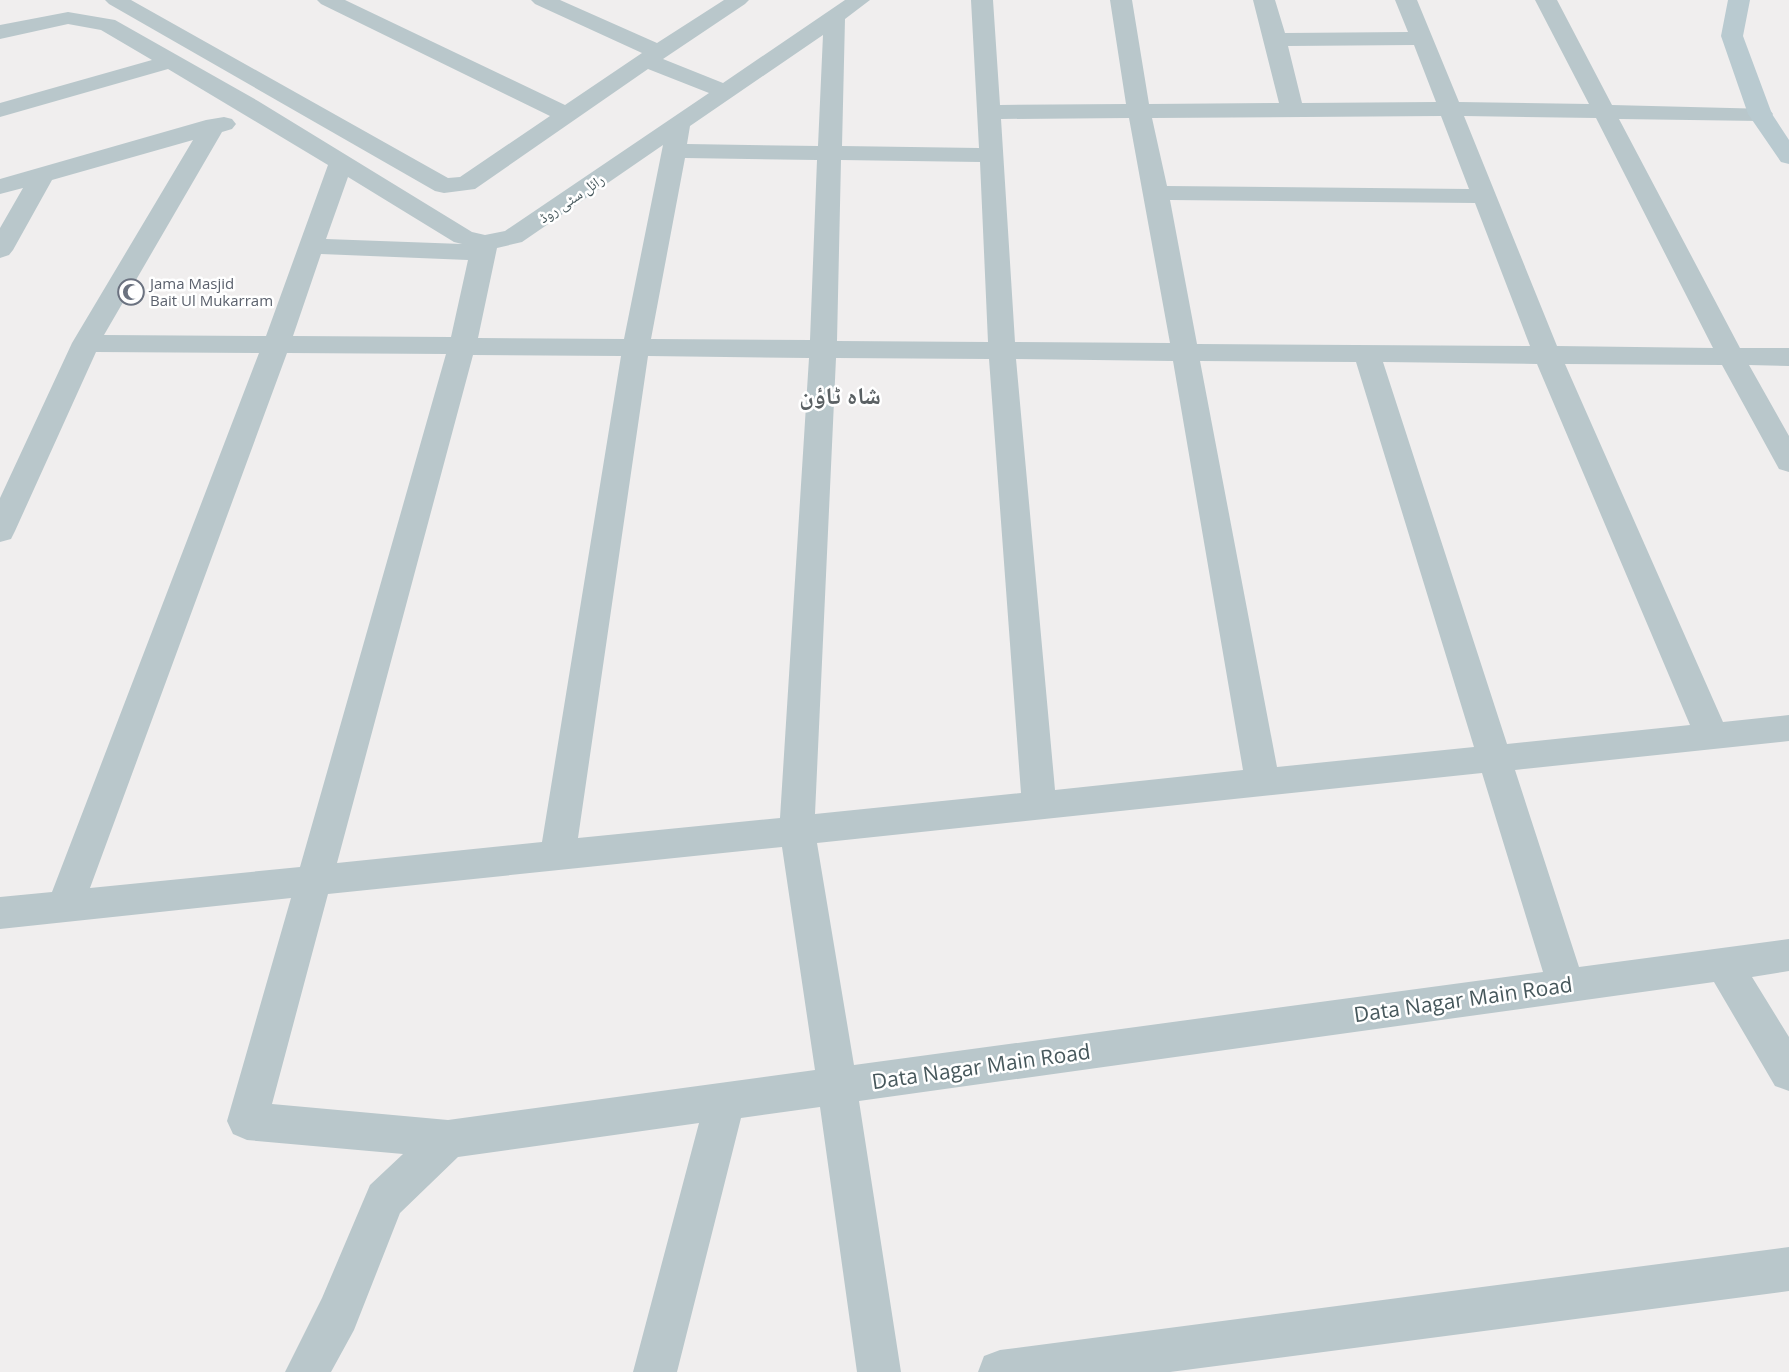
<svg xmlns="http://www.w3.org/2000/svg" width="1789" height="1372" font-family="'Open Sans','Noto Naskh Arabic',sans-serif">
  <style>
    .lines { fill: none; stroke-linecap: round; stroke-linejoin: round }
    .street { fill: #b9c7cb; fill-rule: evenodd }
    .secondary { fill: #b9cad0; fill-rule: evenodd }
    .labels { text-anchor: middle; dominant-baseline: central; stroke-width: 5; stroke-linejoin: round; paint-order: stroke }
    .far-street-label { font-size: 15px; fill: #46575b; stroke: #fff }
    .far-worship-label { font-size: 15px; fill: #5b616d; stroke: #fff; text-anchor: start }
    .near-street-label { font-size: 21px; fill: #46575b; stroke: #fff }
    .district-label { font-size: 24px; font-weight: bold; fill: #5a6063; stroke: #fff }
  </style>
  <rect width="100%" height="100%" fill="#f0eeee"/>
  <g class="lines">
    <path class="street" d="M105,0h26l317,178 12,-1 90,-61 -229,-112 -4,-4h28l220,105 77,-52 -107,-49 -4,-4h29l97,43 67,-43h25l-4,4 -82,55 60,24 122,-83h25l-25,19 -3,127 137,2 -8,-148h22l7,105 126,-1 -16,-104h22l17,104 130,-1 -26,-103h22l10,33 123,-1 -13,-32h22l42,102 130,2 -54,-104h22l55,105 157,4 4,5 -4,5 -8,2 -142,-2 121,229h49v18l-40,-1 40,71v36l-10,-3 -57,-104 -157,-1 158,358 66,-7v26l-274,29 64,197 210,-28v32l-37,6 37,60v54l-14,-5 -61,-104 -855,119 42,271h-44l-37,-265 -79,11 -64,254h-44l66,-249 -241,34 -58,56 -46,117 -23,42h-46l37,-74 48,-113 33,-31 -156,-14 -14,-6 -6,-13 64,-223 -291,31v-32l52,-5 207,-539 -163,-1 -81,179 -4,8 -11,3v-44l72,-155 121,-203 -141,40 -39,70 -4,5 -9,3v-30l23,-40 -23,6v-15l206,-59 18,-3 8,2 4,5 -4,5 -10,3 -118,203 162,1 62,-171 -160,-96 -168,48v-14l152,-43 -51,-30 -33,-6 -68,15v-14l68,-13 47,8 143,81 214,131 13,3 20,-4 204,-138 -61,-24 -173,120 -31,4 -9,-2 -326,-187zM823,35l-5,111 -131,-2 3,-18zM1414,45l22,57 -134,1 -14,-57zM1441,116l28,73 -302,-3 -15,-68zM1464,116l132,2 117,230 -156,-2zM1129,118l41,225 -155,-1 -14,-223zM663,145l-39,194 -146,-1 19,-90 25,-6zM685,158l132,2 -7,180 -159,-1zM841,160l139,2 8,180 -151,-1zM348,177l106,65 8,2 -136,-5zM1170,200l305,3 55,143 -333,-2zM321,254l147,6 -17,77 -158,-1zM287,353l159,1 -146,513 -210,21zM473,355l148,1 -79,486 -205,21zM648,356l161,2 -29,460 -202,20zM836,358l153,1 32,434 -206,21zM1016,359l157,2 70,409 -188,20zM1200,361l156,1 118,385 -197,20zM1383,362l154,2 153,361 -183,19zM1482,773l61,199 -689,93 -37,-222zM782,847l33,223 -367,50 -176,-16 56,-210z
      M1789,1247v44l-619,81h-192l6,-16 16,-6z"/>
    <path class="secondary" d="M1728,0h22l-7,36 29,78 17,26v24l-8,-2 -33,-48 -27,-78z"/>
  </g>
  <defs>
    <g id="mosque-ring" transform="scale(1.35)"><circle r="9.5" fill="#fff" stroke="#6b7280" stroke-width="1.5"/><path d="M3.5-4.9A6 6 0 1 0 3.5 4.9A5 5 0 1 1 3.5-4.9Z" fill="#6b7280"/></g>
  </defs>
  <g fill-rule="evenodd">
    <use href="#mosque-ring" x="131" y="292"/>
  </g>
  <g class="labels">
    <g class="far-street-label">
      <text transform="translate(571 198) rotate(-34)">رائل سٹی روڈ</text>
    </g>
    <g class="far-worship-label">
      <text x="150" y="283">Jama Masjid<tspan x="150" dy="17">Bait Ul Mukarram</tspan></text>
    </g>
    <g class="near-street-label">
      <text transform="translate(1463 999) rotate(-8)">Data Nagar Main Road</text>
      <text transform="translate(981 1066) rotate(-8)">Data Nagar Main Road</text>
    </g>
    <g class="district-label">
      <text x="840" y="394">شاہ ٹاؤن</text>
    </g>
  </g>
</svg>
